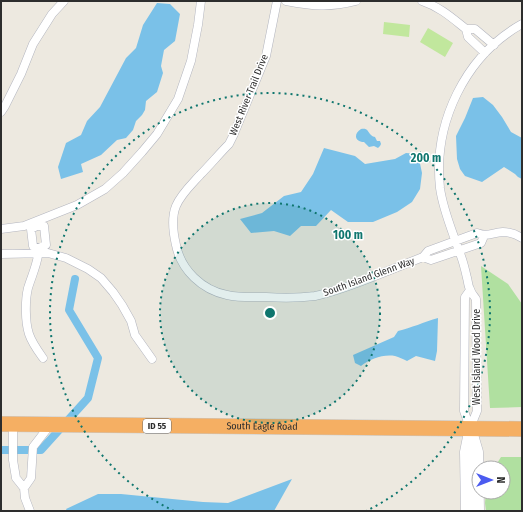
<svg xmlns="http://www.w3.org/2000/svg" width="523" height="512" font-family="'Fira Sans Condensed',sans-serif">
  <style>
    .green { fill: #b0e0a0 }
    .pitch { fill: #c1e79d }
    .water { fill: #7ac1e8 }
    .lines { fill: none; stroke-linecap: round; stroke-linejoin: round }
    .canal { stroke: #7ac1e8; stroke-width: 8 }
    .street-casing { stroke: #b3b5bf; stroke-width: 9 }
    .secondary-casing { stroke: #b3b5bf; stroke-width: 13 }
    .highway-casing { stroke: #c8c8c8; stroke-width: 16 }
    .street { stroke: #fff; stroke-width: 8 }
    .secondary { stroke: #fff; stroke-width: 12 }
    .highway { stroke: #f5af63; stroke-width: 15 }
    .ring { fill: none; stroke: #0f766e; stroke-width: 2; stroke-dasharray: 2 4 }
    .labels { text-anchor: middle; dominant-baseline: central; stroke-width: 3; stroke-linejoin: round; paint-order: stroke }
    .shield { fill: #fff; stroke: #6c6c6c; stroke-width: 1 }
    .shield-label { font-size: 9px; font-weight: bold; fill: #2d2d2d }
    .street-label { font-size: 10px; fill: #2d2d2d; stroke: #fff }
    .centre { fill: #0f766e; stroke: #fff; stroke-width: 2 }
    .ring-label { font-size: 12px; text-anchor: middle; font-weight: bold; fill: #0f766e; stroke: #fff; stroke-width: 3; stroke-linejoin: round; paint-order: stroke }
  </style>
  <rect width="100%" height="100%" fill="#ede9e0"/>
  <path class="green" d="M481,266l27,18 14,20v103l-32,1z
    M501,457h21v54h-36l-1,-8 1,-11h17v-24h-9z"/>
  <path class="pitch" d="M384,22l26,3 -1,12 -26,-3z
    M428,28l25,15 -8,14 -25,-15z"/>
  <path class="water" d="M157,3l13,1 10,10 -5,27 -11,9 -3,16 2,7 -6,19 -11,9 -1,9 -3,5 -6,6 -3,9 -7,8 -9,2 -16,15 -20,9 2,8 -22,7 -3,-12 8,-24 15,-8 6,-14 13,-14 26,-49 10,-10 7,-23z
    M483,97l10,8 9,12 9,15 11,6v41l-4,-2 -3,-3 -11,-7 -22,15 -17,-6 -5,-7 -3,-10 -1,-23 9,-18 8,-20z
    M361,129c7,-1 6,2 10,6 1,1 3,2 4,2l2,4h3l1,3 -1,2 -2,2 -4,-2 -5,1 -5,-5c-9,0 -11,-8 -3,-13z
    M324,148l31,8 10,8 30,-5 11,-6 12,1 4,19 -2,16 -8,13 -15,10 -24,10h-25l-17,-12 -15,16h-15l-11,10 -16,-5 -23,2 -11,-14 22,-6 22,-17 17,-4 12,-18z
    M438,318l-1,33 -2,10 -19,-5 -9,5c-4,-2 -8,-4 -12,-5 -12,-2 -25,3 -34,10l-6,-3 -2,-8 41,-18 4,-6c13,-3 26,-9 40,-13z
    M292,479l-18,32h-207l-1,-2 32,-15h23l82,8 25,1z"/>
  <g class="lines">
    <path class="canal" d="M1,450h40l47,-52 10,-40 -29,-48 6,-31"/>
    <g class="street-casing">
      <path id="street" d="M277,1l-11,55 -33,80 -4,8c-10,10 -19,21 -29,31 -9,10 -19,19 -24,31 -5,12 -3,26 0,39 5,25 26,45 51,50 13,3 26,2 39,2 16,1 33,1 49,-1 19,-4 37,-11 55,-18 18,-7 35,-14 53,-21
        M286,1c27,5 43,7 70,0
        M422,1c18,6 30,17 44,28
        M485,53l-17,-16 -2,-8h9l19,16
        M1,112l4,-6 16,-32 12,-30 19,-30 12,-13
        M37,226h7l2,19 -7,3 -6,-2 -2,-17z
        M1,229l23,-3 53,-21 28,-16 18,-16 19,-21 15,-18 21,-35 13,-38 7,-36 3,-24
        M484,236l-3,7 -50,17 -8,-3 5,-6 49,-18c11,4 14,0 26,-1 7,0 13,2 19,6
        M39,249c-1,14 -7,26 -11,39 -3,12 -3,34 1,46 3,9 9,17 14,24
        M1,254l47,-1 18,5 22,11 13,9 12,14 9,13 9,16 4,14 17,24
        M470,290l-5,7 -1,114 6,17
        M13,424v36l3,18 8,10 7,-10 2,-31 17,-22
        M470,428l7,-17 -1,-112c-2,-3 -5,-6 -6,-10 -2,-3 -2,-8 -3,-11 -2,-9 -4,-18 -8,-27 -7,-21 -16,-41 -19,-63 -7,-65 25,-132 82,-164
        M24,488l1,10 5,13"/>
    </g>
    <g class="secondary-casing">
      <path id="secondary" d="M470,428l7,24 1,59
        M467,511l-1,-59 4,-20"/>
    </g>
    <g class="highway-casing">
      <g id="highway">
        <path id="s1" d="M1,424l521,5"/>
      </g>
    </g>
    <use href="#street" class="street"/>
    <use href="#secondary" class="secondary"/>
    <use href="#highway" class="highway"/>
  </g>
  <circle cx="270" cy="313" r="110" fill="#0f766e" fill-opacity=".12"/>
  <g class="ring">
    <circle cx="270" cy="313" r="110"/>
    <path d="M174 511A220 220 0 1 1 366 511"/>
  </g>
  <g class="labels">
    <rect class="shield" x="143" y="419" width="28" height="14" rx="3"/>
    <g class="shield-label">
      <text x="157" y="426">ID 55</text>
    </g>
    <g class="street-label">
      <text transform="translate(249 95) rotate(-68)">West River Trail Drive</text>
      <text transform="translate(369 277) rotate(-20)">South Island Glenn Way</text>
      <text transform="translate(477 357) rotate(-90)">West Island Wood Drive</text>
      <text stroke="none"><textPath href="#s1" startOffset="261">South Eagle Road</textPath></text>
    </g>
  </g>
  <circle cx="270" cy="313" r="6" class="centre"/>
  <g class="ring-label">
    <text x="426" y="162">200 m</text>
    <text x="348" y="239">100 m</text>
  </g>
  <rect width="523" height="512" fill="none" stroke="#2d2d2d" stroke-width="4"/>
  <g transform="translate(491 480) rotate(90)"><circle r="19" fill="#ffffff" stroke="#ababab"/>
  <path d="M0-3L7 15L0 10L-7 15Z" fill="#4b5bf0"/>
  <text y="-6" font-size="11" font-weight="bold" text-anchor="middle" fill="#2d2d2d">N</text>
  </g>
</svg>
